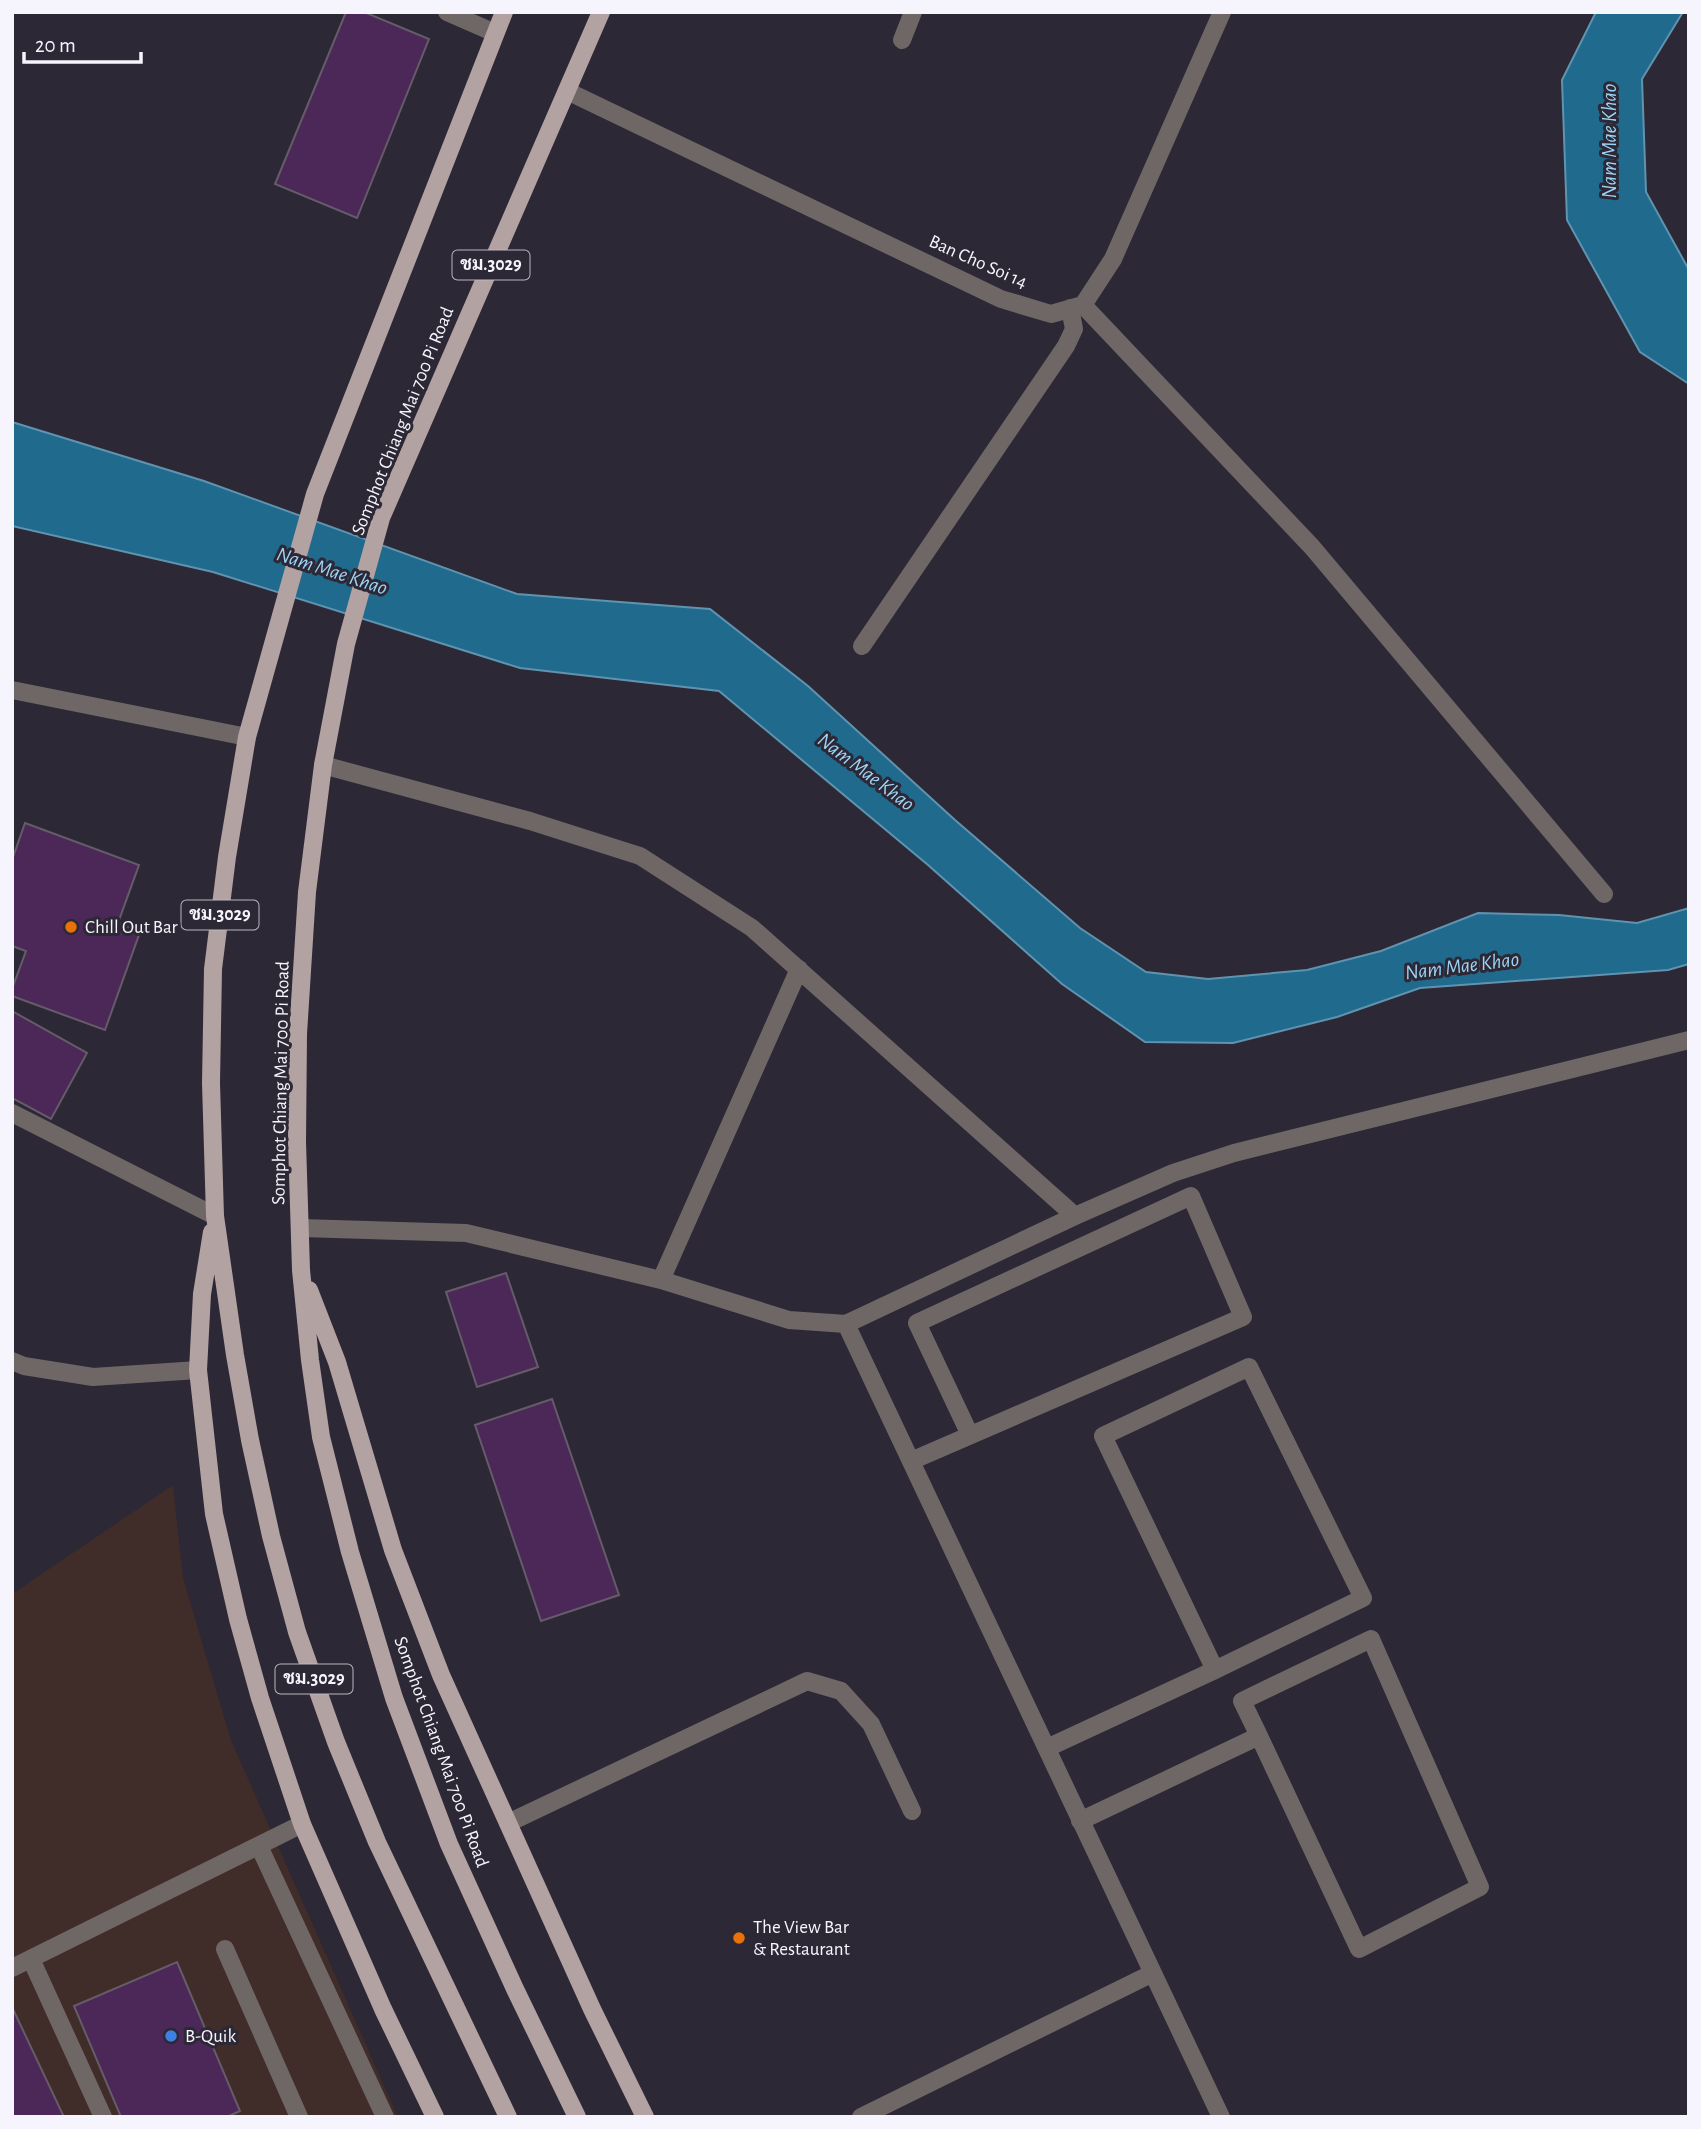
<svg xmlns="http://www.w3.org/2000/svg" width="1701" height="2129" font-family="'Alegreya Sans',Sarabun,sans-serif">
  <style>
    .commercial { fill: #402c28 }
    .water { fill: #206a8e; stroke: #6093af; stroke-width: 2 }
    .building { fill: #4c2858; stroke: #655c69; stroke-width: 2 }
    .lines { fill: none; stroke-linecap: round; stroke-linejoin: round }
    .minor { stroke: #6f6666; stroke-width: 18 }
    .major { stroke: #b3a2a2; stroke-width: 18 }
    .food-dot { fill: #e8710a; stroke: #2c2835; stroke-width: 2.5 }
    .shop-dot { fill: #3f7fe0; stroke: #2c2835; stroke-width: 2.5 }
    .labels { text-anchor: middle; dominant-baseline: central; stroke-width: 6; stroke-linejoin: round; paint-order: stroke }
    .shield { fill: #2c2835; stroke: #b9b7c0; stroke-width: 2 }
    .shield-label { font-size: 18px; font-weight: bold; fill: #f6f4fc }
    .street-label { font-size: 19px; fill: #f6f4fc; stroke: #2c2835 }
    .poi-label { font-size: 19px; fill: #f6f4fc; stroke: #2c2835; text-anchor: start }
    .water-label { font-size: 21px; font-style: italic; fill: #9dd3f4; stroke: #2c2835 }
  </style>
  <rect width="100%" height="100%" fill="#2c2835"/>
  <path class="commercial" d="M173,1485l10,93 48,162 167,377h-386v-523z"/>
  <path class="water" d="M1596,12h87l-41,67 4,113 43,78v114l-49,-32 -73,-132 -5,-140z
    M12,422l192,59 313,113 193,15 98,77 147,134 125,108 66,44 62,7 99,-9 74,-19 97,-38 81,2 78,8 52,-15v56l-21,6 -248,18 -83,29 -104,26 -88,-1 -83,-58 -134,-119 -209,-174 -199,-23 -307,-96 -201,-46z"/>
  <path class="building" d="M346,12h18l65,27 -72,179 -82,-34z
    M25,823l114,42 -21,58 22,9 -35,98 -93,-34v-7l14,-38 -14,-5v-86z
    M12,1011l75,42 -36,66 -39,-21z
    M506,1273l32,94 -61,20 -31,-95z
    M552,1399l67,196 -78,26 -66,-196z
    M177,1962l63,149 -13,6h-106l-47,-111z
    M12,2007l52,110h-52z"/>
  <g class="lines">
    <path class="minor" d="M447,12l48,21
      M902,40l11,-28
      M567,91l434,208 50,15 32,-9 30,-46 109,-247
      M1083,305l229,242 292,347
      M862,646l204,-300 8,-17 -4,-21
      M12,690l235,47
      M323,765l207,56 110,35 112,72 323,288
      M12,1113l203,103
      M301,1228l165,5 195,47 128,40 57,4 229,-108 98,-43 61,-20 455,-113
      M661,1280l138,-311
      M846,1324l375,793
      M12,1361l12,5 69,11 105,-7
      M911,1461l332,-144 -52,-121 -274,127 53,112
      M1047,1748l168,-78 148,-72 -114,-231 -146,69 112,234
      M1080,1821l179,-85 -17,-35 129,-62 109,248 -121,62 -100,-213
      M508,1823l299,-142 34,10 30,33 41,87
      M259,1846l126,271
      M225,1949l74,168
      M31,1959l72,158
      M12,1968l290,-144
      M861,2117l292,-144"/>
    <path class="major" d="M504,12l-189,482 -68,243 -20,120 -14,112 -2,114 4,133 20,139 15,85 21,96 26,96 39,110 41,100 131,275
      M212,1232l-10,62 -4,76 16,144 24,105 22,79 42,126 81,185 52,108
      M309,1290l28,72 56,188 48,125 151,334 53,108
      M577,2117l-62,-128 -66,-145 -55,-146 -44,-146 -29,-115 -11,-77 -9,-90 -4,-128 1,-108 9,-142 16,-127 23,-121 35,-126 220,-506"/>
  </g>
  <g class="food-dot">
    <circle cx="71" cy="927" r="7"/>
    <circle cx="739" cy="1938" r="7"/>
  </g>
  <circle class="shop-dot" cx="171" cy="2036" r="7"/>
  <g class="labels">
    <g class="shield">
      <rect x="452.5" y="250.5" width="77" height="29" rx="5"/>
      <rect x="181.5" y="900.5" width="77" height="29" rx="5"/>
      <rect x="275.5" y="1664.5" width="77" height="29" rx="5"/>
    </g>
    <g class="shield-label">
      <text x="491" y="265">ชม.3029</text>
      <text x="220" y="915">ชม.3029</text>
      <text x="314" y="1679">ชม.3029</text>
    </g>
    <g class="street-label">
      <text transform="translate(978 262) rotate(24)">Ban Cho Soi 14</text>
      <text transform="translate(403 421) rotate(-68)">Somphot Chiang Mai 700 Pi Road</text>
      <text transform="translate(281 1083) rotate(-89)">Somphot Chiang Mai 700 Pi Road</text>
      <text transform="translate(441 1752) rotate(70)">Somphot Chiang Mai 700 Pi Road</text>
    </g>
    <g class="poi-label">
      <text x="85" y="927">Chill Out Bar</text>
      <text x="753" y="1927">The View Bar<tspan x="753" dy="22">&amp; Restaurant</tspan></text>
      <text x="185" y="2036">B-Quik</text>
    </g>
    <g class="water-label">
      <text transform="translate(1609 141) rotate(-90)">Nam Mae Khao</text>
      <text transform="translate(332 571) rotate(18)">Nam Mae Khao</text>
      <text transform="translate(866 772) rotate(37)">Nam Mae Khao</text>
      <text transform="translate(1462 966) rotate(-7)">Nam Mae Khao</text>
    </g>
  </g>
  <rect width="1701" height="2129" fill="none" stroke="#f6f4fc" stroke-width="28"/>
  <path d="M24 52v10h117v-10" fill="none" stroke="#f6f4fc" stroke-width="3.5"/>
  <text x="35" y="52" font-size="21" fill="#f6f4fc" stroke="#2c2835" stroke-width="5" paint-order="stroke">20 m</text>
</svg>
